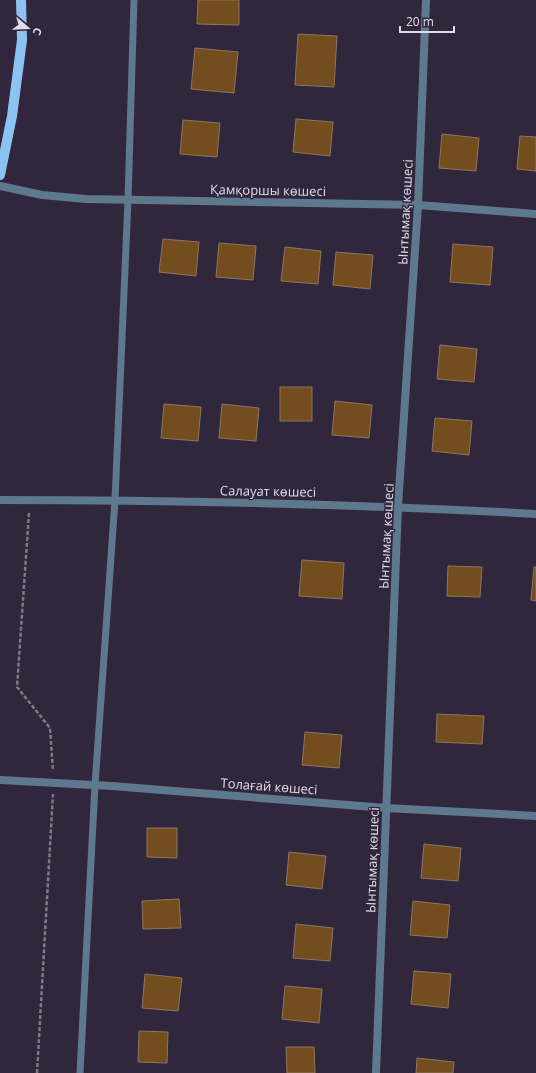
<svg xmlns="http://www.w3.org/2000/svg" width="536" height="1073" font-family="'Open Sans',sans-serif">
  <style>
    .building { fill: #744d1e; stroke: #8c7661 }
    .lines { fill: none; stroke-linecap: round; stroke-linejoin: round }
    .path { stroke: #80788b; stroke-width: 2.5; stroke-dasharray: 4 2; stroke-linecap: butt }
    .lane { stroke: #5e788e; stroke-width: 7 }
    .street { stroke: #5e788e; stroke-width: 8 }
    .primary { stroke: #8dc3f2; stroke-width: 10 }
    .labels { text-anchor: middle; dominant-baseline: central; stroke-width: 3; stroke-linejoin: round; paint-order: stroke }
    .street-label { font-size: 13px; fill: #e1dbea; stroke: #30273d }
  </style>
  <rect width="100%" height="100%" fill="#30273d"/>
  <path class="building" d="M198,0h41v25l-42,-1z
    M298,34l39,2 -3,51 -39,-2z
    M195,48l43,4 -4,41 -43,-4z
    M296,119l37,3 -3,34 -37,-4z
    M183,120l37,3 -3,34 -37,-3z
    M442,134l37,4 -3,33 -37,-3z
    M520,136l16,1v34l-19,-2z
    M163,239l36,3 -3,34 -37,-4z
    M219,243l37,3 -3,34 -37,-3z
    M453,244l40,3 -3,38 -40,-3z
    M285,247l36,4 -3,33 -37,-3z
    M336,252l37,3 -3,34 -37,-4z
    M440,345l37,4 -3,33 -37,-3z
    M280,387h32v34h-32z
    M335,401l37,4 -3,33 -37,-3z
    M164,404l37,3 -3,34 -37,-3z
    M222,404l37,4 -3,33 -37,-3z
    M435,418l37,3 -3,34 -37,-4z
    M302,560l42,3 -2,36 -43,-3z
    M448,566l34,1 -2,30 -33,-1z
    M534,567h2v34l-5,-1z
    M437,714l47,2 -2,28 -46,-2z
    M305,732l37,3 -3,33 -37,-3z
    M147,828h30v30l-30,-1z
    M424,844l37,4 -3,33 -37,-3z
    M289,852l37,4 -4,33 -36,-4z
    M179,899l2,29 -38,1 -1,-28z
    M413,901l37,4 -3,33 -37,-3z
    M296,924l37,4 -3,33 -37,-3z
    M414,971l37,3 -3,34 -37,-4z
    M145,974l37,4 -4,33 -36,-3z
    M285,986l37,3 -3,34 -37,-4z
    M139,1031l29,1 -1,31 -29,-1z
    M286,1047h28l1,26h-28z
    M417,1058l37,4 -1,11h-37z"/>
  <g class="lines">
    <path class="path" d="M29,513l-12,174 33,41 3,43
      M37,1073l16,-279"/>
    <path class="lane" d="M80,1073l15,-288 20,-285 13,-300 6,-200"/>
    <path class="street" d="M0,186l42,9 44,4 332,6 118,9
      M0,500c179,0 357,4 536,14
      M0,780l112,6 274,22 150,8
      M376,1073l22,-567 20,-301 8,-205"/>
    <path class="primary" d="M0,175l12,-59 10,-76 -1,-40"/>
  </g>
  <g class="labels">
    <g class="street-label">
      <text transform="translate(268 190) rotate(1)">Қамқоршы көшесі</text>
      <text transform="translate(405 212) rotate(-87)">Ынтымақ көшесі</text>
      <text transform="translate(268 491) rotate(1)">Салауат көшесі</text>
      <text transform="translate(386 536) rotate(-87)">Ынтымақ көшесі</text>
      <text transform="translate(269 786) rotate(4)">Толағай көшесі</text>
      <text transform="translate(372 860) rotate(-88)">Ынтымақ көшесі</text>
    </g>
  </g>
  <g transform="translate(28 28) rotate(109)" stroke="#30273d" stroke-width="3" paint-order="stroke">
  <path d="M0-3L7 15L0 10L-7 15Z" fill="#e1dbea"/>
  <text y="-6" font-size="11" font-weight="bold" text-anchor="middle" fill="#e1dbea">С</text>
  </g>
  <path d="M400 26v6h54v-6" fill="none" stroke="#e1dbea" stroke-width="2"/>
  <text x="406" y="26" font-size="12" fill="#e1dbea" stroke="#30273d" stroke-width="3" paint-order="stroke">20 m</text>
</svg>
